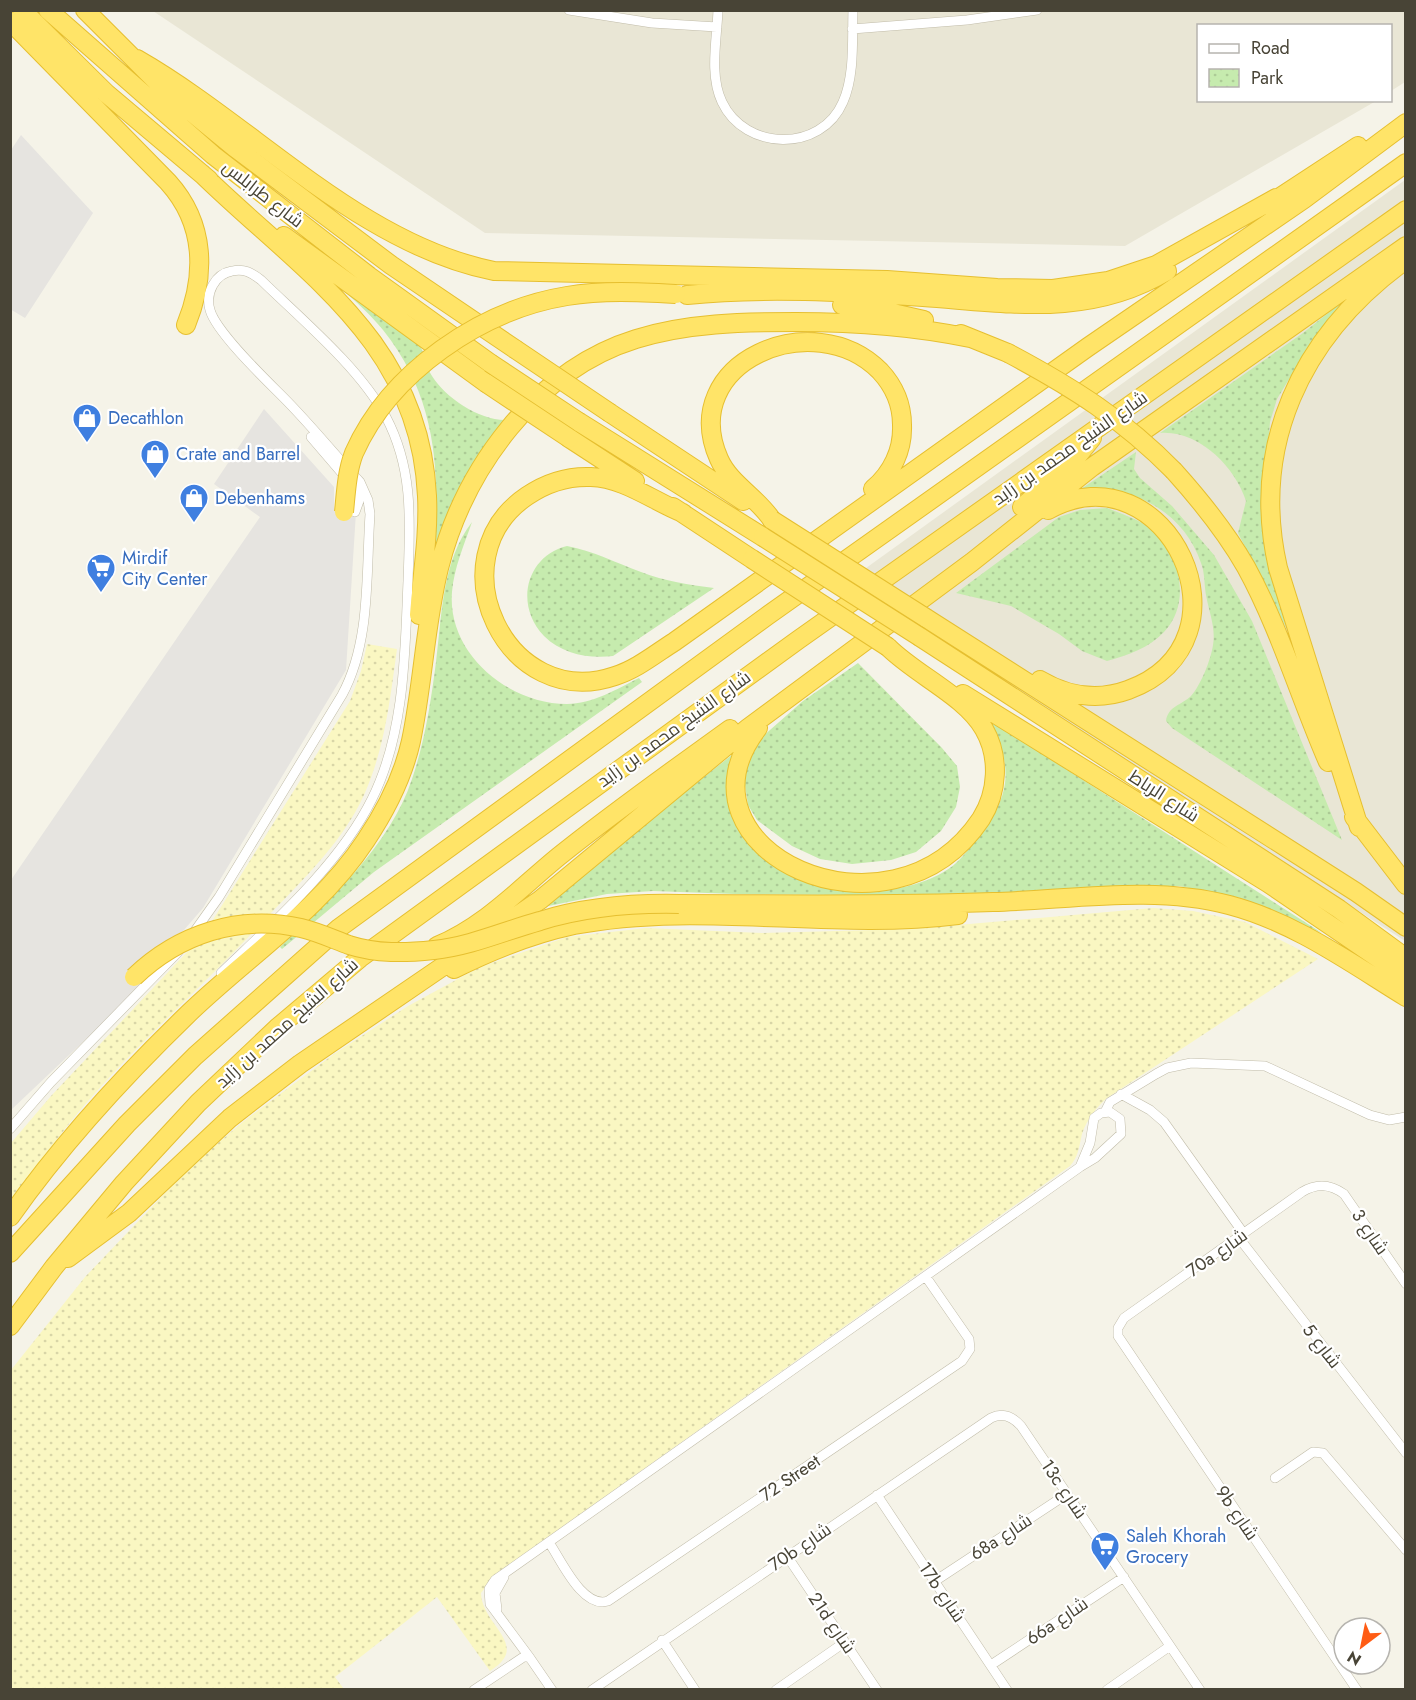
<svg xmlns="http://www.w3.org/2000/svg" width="1416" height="1700" font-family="Jost,Cairo,sans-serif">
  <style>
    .residential { fill: #e9e6d5 }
    .sand { fill: url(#sand-dots) }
    .park { fill: url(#park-dots) }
    .parking { fill: #e6e4e0 }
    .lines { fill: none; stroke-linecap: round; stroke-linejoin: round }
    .minor-casing { stroke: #c1bca9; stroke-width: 10 }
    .motorway-casing { stroke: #e6bf30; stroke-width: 20 }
    .minor { stroke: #fff; stroke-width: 9 }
    .motorway { stroke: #ffe468; stroke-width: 18 }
    .motorway-bridge-casing { stroke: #e6bf30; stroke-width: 20; stroke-linecap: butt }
    .motorway-bridge { stroke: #ffe468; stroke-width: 18 }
    .labels { text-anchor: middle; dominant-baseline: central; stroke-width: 4.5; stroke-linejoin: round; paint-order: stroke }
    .street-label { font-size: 18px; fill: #484436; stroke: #fff }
    .shop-label { font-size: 18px; fill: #366cbe; stroke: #fff; text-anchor: start }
  </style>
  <defs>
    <pattern id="sand-dots" width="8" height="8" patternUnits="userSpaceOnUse" patternTransform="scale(1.5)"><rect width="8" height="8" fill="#faf7c2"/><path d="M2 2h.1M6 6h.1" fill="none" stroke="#d8d5a7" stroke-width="1.8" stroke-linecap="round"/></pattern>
    <pattern id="park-dots" width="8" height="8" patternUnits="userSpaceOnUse" patternTransform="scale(1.5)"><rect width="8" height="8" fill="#c6ebae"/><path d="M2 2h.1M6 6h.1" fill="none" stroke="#accb96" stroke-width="1.8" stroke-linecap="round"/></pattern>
  </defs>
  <rect width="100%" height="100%" fill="#f5f3e8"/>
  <path class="residential" d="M153,11h1252v71l-14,9 -1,-65h-192v74l178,1 -251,145 -640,-13z
    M1405,180v761l-557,-360z"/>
  <path class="sand" d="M367,644l30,5c-7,50 -12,99 -33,146 -23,51 -70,93 -108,134 -51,55 -109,106 -159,162 -32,35 -59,73 -86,111v-59l40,-47 153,-162 146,-233 11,-30z
    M1153,908l40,3 52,11 73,37 -211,139c-11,10 -20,21 -25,36 -3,12 -3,22 -12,32l-574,408 -15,19c1,33 51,52 9,78l-53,-74 -102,80 9,12 -333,1v-320l74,-93 106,-111 53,-45 90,-67 74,-48 72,-39 87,-30 79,-9 116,5 150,-4z"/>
  <path class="park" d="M341,288c17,12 69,43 79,58 5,8 6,21 12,30 15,24 54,49 82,43l-80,142c6,-85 5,-161 -51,-231 -12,-15 -28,-29 -42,-42z
    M1352,294l-24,29 -37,53 -14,23 -7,23 -8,96 5,33 31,100 -60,-118 8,-32c-11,-34 -47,-71 -86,-68l143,-100z
    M1136,452l-2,17 6,9 32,28 42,49 38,66 90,219 -170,-112 -6,-7c2,-15 16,-16 25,-25 10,-11 20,-37 22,-51 3,-17 -4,-33 -7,-50 -2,-10 -1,-22 -5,-32 -17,-51 -68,-78 -120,-74z
    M1107,508c15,6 32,11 45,22 28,25 40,72 12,102 -15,16 -36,23 -57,29l-25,-10 -23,-17 -48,-28 -55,-13 103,-76 21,-7z
    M472,522c-8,23 -18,46 -20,70 -5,62 57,112 115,112 25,0 50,-15 72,-26l3,4 -268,190 -92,77 -2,-2c50,-48 110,-101 132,-168 13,-38 19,-78 24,-117 6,-47 6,-101 36,-140z
    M567,546c27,5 49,17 74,26 24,9 48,13 73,16l-101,68c-24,3 -51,-2 -69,-20 -30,-31 -18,-80 23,-90z
    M858,663l84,85 15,18 3,21 -4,20 -15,24 -25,21 -25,8 -39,4 -32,-5 -28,-13 -35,-26 -9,-15 -5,-33 19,-35 41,-36z
    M991,721l331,212 -82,-35 -61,-12 -220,10 -224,-2 -82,-3 -46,3 -68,14 194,-154c-15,39 -4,61 26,88 11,11 23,25 37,34 39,25 125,19 160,-13 10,-9 18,-21 26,-32 11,-15 21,-30 23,-48 3,-21 -6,-44 -14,-62z"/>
  <path class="parking" d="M21,135l72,78 -68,105 -15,-9 1,-159z
    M264,409l70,78v24l22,1 -10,158 -143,238 -19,22 -54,43 12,13 -131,124v-230l249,-363 -46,-33z"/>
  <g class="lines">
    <g class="minor-casing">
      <path id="minor" d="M569,10l83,13 65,4
        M718,10c-1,29 -9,65 4,92 23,49 99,51 121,0 12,-27 9,-63 10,-92
        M852,29l115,-9 70,-10
        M311,437l48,56v8l-4,11
        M192,935l27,-38 123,-202c29,-53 24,-122 28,-181l-2,-14 -8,-18c-26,-28 -50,-58 -77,-85 -18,-18 -67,-65 -73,-87 -5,-17 5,-36 22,-39 12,-3 20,2 29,9 40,39 99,88 125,137 28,53 24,106 22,164 -3,71 -3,152 -36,218 -32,65 -99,124 -151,174
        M1121,1094l29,16 14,12 80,112
        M1105,1112l5,-10 46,-28 11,-6 24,-5 74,3 105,49 19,5 17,-3
        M1110,1112l10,7 1,15 -26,24 -15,9 10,-24 4,-25 7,-5z
        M10,1129l41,-47 127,-130
        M1239,1238l167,215
        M1275,1478l38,-26 10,1 83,97
        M877,1495l130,195
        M550,1544c12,18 33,65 58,57l354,-240 8,-12 -1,-10 -43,-62
        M787,1556l90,134
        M935,1581l132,-87
        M497,1609l-2,-16 9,-16
        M662,1640l33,50
        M530,1658l-40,-54 -1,-15 6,-9 585,-413
        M991,1665l133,-88
        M474,1690l51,-34 5,2 22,32
        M592,1690l399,-272c12,-6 22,-1 30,8l179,264
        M776,1690l69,-48
        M1107,1690l63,-44
        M1357,1690l-239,-354v-8l6,-10 178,-126c15,-9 28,-8 42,2l62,90"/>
    </g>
    <g class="motorway-casing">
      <path id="motorway" d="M22,10l85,84 102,86
        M48,10l165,145 156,121 121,87
        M85,10l82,82 67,55 157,118 124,84
        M10,21l158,161c38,42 38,94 18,143
        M137,59c117,67 222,185 357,212l393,9 110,8 56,1 55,-8 48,-16 120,-67
        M201,173c100,98 219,167 226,323 2,39 -5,80 -8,119
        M1268,205l90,-59
        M284,236l202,147
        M687,295c77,-8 159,-3 236,2 86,6 166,21 244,-26
        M842,305l33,4 49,11
        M961,334l47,19
        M610,413l133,88
        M579,422l184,115
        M569,438l66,43
        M1174,471c27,30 52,61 72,96 34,62 54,131 82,195
        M673,507l79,52
        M1022,507l45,-38 25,-31
        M683,513c-30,-12 -59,-35 -92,-36 -24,-1 -45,6 -64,19 -93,63 -20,217 88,180 22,-7 40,-22 59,-34l414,-295 216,-148 102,-76
        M772,520c-15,-23 -42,-36 -53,-61 -43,-97 95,-155 161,-88 14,15 22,33 22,54 1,25 -10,48 -29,64
        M926,618l430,274 50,35
        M920,637l419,272 67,49
        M1040,680c27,16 58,21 88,10 132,-48 39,-245 -80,-180
        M963,694l305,189 138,94
        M758,728c-94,122 132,227 223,91 17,-27 19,-62 3,-90 -19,-33 -68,-54 -96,-82
        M1354,817l52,68
        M1359,827l-81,-259c-28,-122 23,-230 122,-304
        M679,904c105,0 210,2 314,-2 77,-2 160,-17 236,3 65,17 120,57 177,92
        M437,946c48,-20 82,-57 121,-89 56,-45 114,-86 172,-128
        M454,969c38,-19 78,-35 120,-44 126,-24 257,6 384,-10
        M10,1217c52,-74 114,-141 178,-203 59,-57 133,-105 178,-174 20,-30 37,-63 45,-99 12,-57 14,-117 28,-173 25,-99 97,-198 197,-229 51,-16 107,-17 160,-17 59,0 116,4 174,16
        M10,1253l117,-129 68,-68 144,-128 428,-312 639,-453
        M68,1258l61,-45 101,-95 70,-54 240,-164 208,-172 224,-166 120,-95 314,-221
        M10,1326l44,-59 70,-84 74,-80 79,-75 83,-70 438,-318 608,-430"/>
    </g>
    <use href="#minor" class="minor"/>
    <use href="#motorway" class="motorway"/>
    <g class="motorway-bridge-casing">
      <path id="motorway-bridge" d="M515,349l95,64
        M1008,353c64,34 115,66 166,118
        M490,363l89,59
        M486,383l83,55
        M344,512c2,-20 3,-41 10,-59 36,-81 127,-143 213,-157 36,-6 72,-4 109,-2
        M772,520l154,98
        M763,537l157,100
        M752,559l136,88
        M134,977c45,-43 105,-63 167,-49 17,4 32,11 48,17 28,9 56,8 85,5 37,-4 70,-19 106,-29 45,-14 92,-18 139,-17"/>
    </g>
    <use href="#motorway-bridge" class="motorway-bridge"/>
  </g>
  <defs>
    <g id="shop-pin" transform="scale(1.5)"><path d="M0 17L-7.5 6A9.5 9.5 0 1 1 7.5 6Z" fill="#3f7fe0" stroke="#fff"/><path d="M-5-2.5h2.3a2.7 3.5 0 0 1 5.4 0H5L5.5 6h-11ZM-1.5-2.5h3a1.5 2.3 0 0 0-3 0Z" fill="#fff"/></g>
    <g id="supermarket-pin" transform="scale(1.5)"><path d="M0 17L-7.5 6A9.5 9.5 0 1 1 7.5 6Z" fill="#3f7fe0" stroke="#fff"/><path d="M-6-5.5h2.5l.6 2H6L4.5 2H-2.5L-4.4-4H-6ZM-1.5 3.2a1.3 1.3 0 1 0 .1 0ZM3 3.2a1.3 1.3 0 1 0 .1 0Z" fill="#fff"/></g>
  </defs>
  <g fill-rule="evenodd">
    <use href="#shop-pin" x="87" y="418"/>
    <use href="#shop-pin" x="155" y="454"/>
    <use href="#shop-pin" x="194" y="498"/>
    <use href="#supermarket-pin" x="101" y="568"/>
    <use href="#supermarket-pin" x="1105" y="1546"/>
  </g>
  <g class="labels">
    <g class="street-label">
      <text transform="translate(263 194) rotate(38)">شارع طرابلس</text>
      <text transform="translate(1070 448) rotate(-35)">شارع الشيخ محمد بن زايد</text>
      <text transform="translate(674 729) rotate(-36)">شارع الشيخ محمد بن زايد</text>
      <text transform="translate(1164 796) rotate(33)">شارع الرباط</text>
      <text transform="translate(287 1023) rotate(-42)">شارع الشيخ محمد بن زايد</text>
      <text transform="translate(1370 1232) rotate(56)">شارع 3</text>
      <text transform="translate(1217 1253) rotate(-35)">70a شارع</text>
      <text transform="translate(1322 1346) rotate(52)">شارع 5</text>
      <text transform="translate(790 1478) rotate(-34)">72 Street</text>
      <text transform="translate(1064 1489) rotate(56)">13c شارع</text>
      <text transform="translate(1237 1513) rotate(56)">9b شارع</text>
      <text transform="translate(1001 1537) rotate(-33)">68a شارع</text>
      <text transform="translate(800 1547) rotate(-34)">70b شارع</text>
      <text transform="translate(942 1592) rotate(56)">17b شارع</text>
      <text transform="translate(1057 1621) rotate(-34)">66a شارع</text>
      <text transform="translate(832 1623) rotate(56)">21d شارع</text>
    </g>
    <g class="shop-label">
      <text x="108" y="418">Decathlon</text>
      <text x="176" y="454">Crate and Barrel</text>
      <text x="215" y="498">Debenhams</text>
      <text x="122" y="558">Mirdif<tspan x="122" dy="21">City Center</tspan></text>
      <text x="1126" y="1536">Saleh Khorah<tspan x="1126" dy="21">Grocery</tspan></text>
    </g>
  </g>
  <rect width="1416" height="1700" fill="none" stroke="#484436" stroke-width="24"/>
  <rect x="1197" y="24" width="195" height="78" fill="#ffffff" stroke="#b6b4af" stroke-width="1.5"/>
  <rect x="1209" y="44" width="30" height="9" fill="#ffffff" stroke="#b6b4af" stroke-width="1.5"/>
  <text x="1251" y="54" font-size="18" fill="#484436">Road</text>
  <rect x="1209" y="69" width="30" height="18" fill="url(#park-dots)" stroke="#b6b4af" stroke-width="1.5"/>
  <text x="1251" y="84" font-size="18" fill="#484436">Park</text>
  <g transform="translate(1362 1646) rotate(212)"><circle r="28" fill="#ffffff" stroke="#b6b4af" stroke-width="1.5"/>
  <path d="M0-4.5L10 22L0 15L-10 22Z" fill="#ff5c14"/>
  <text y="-9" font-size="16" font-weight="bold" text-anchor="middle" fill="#484436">N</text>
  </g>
</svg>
